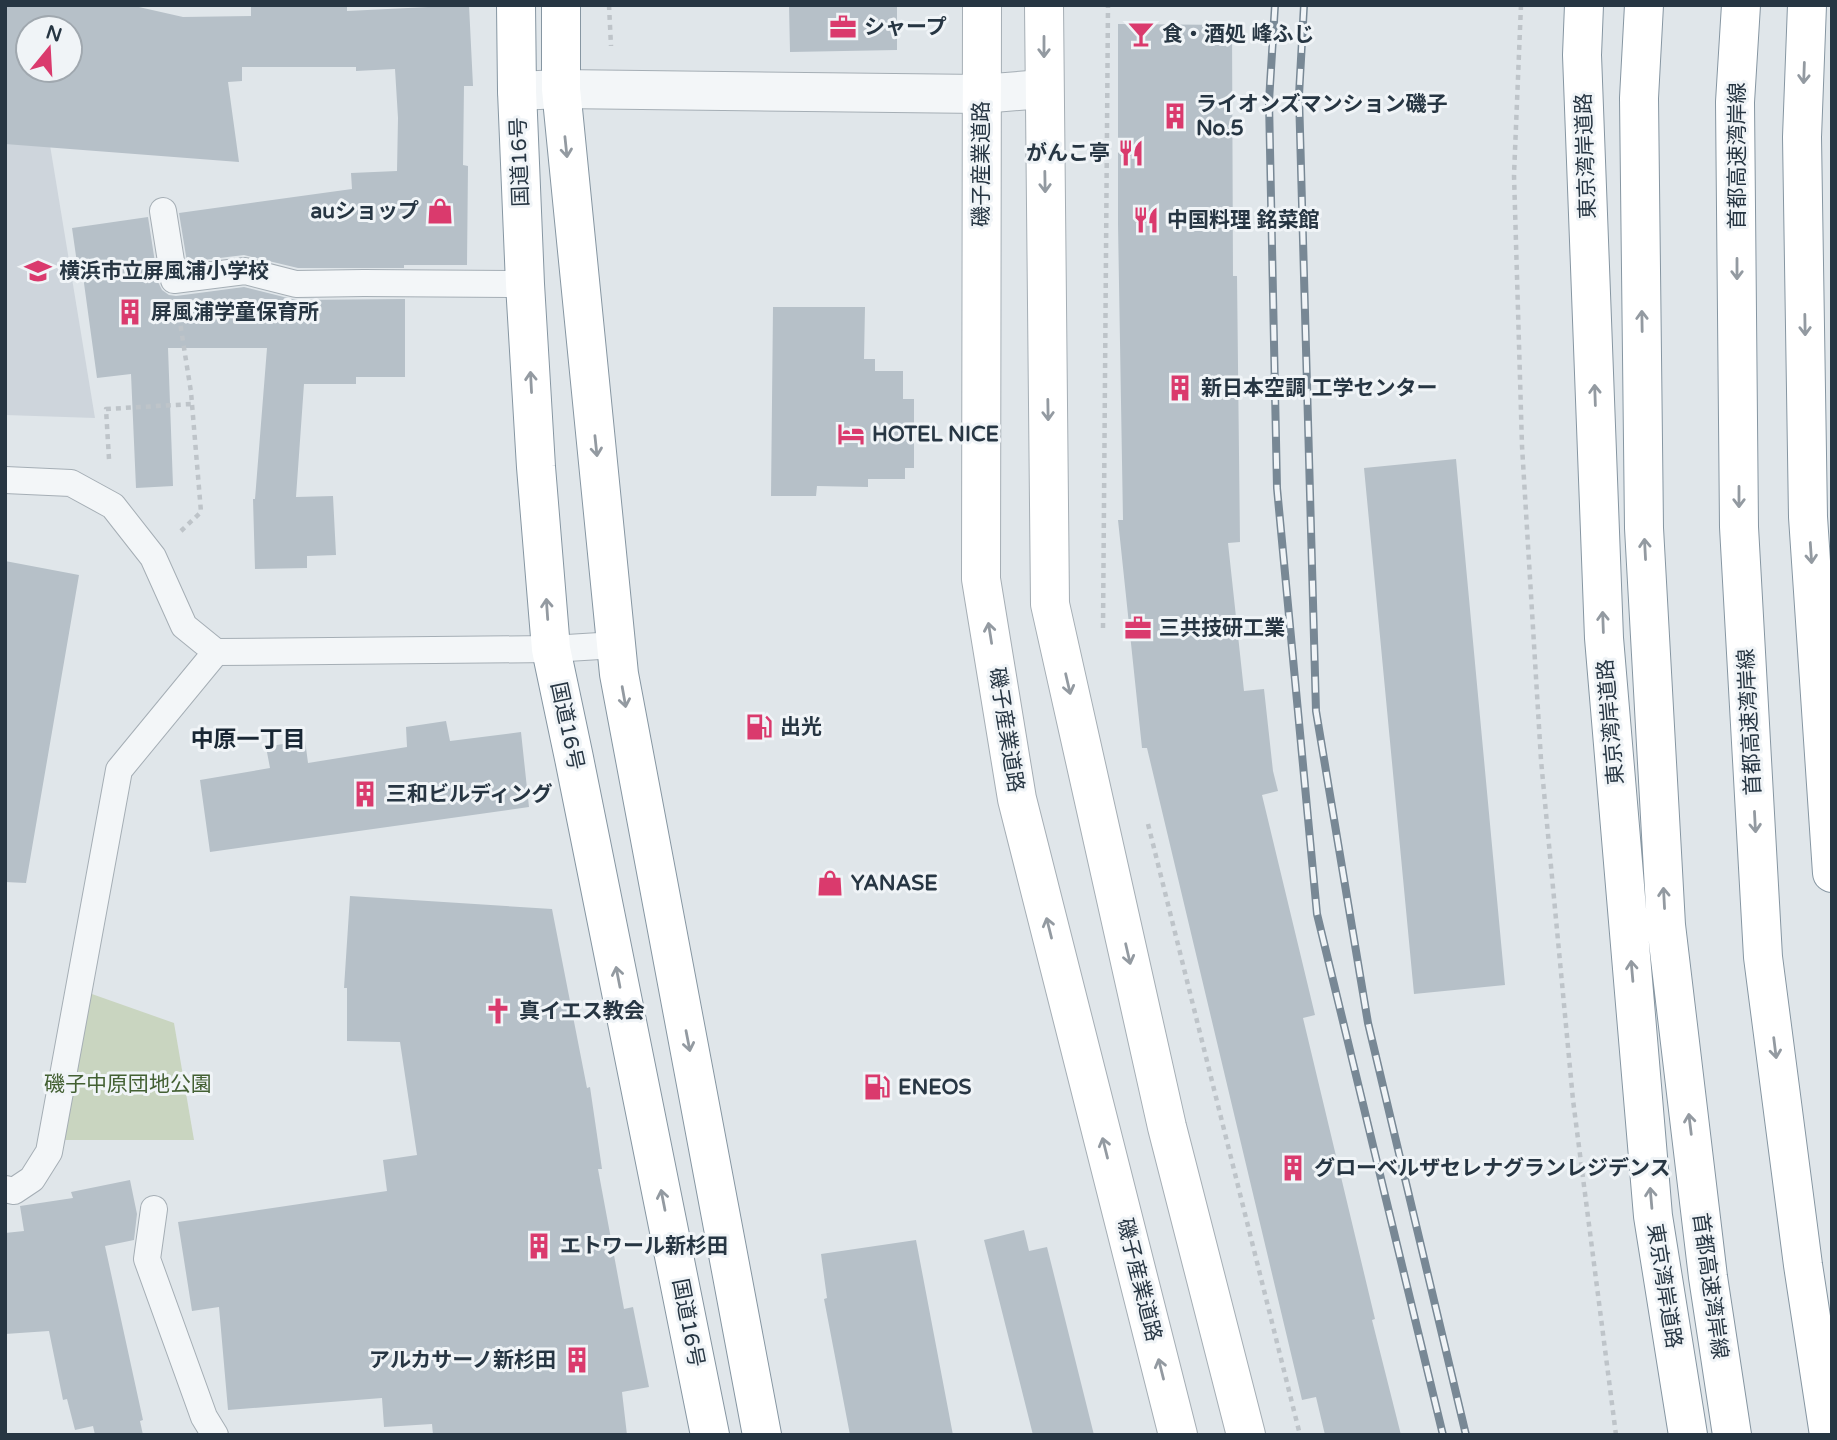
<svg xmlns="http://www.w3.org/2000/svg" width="1837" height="1440" font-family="'Varela Round','Noto Sans JP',sans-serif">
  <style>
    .built { fill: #ced5dc }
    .green { fill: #c9d5c0 }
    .building { fill: #b6c0c8; fill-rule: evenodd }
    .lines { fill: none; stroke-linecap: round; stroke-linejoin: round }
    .lane-casing { stroke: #a5aeb5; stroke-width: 28 }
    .street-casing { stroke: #a5aeb5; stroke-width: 40 }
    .secondary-casing { stroke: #a5aeb5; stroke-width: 40 }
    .highway-casing { stroke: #8696a2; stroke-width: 40 }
    .path { stroke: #bec4c9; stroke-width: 4.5; stroke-dasharray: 5 5; stroke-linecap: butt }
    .lane { stroke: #f3f6f8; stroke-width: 26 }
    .street { stroke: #f3f6f8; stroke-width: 38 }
    .secondary { stroke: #fff; stroke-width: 38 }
    .highway { stroke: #fff; stroke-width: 38 }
    .rail-casing { stroke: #788895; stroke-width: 8 }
    .rail { stroke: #f0f4f7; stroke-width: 5; stroke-dasharray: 16; stroke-linecap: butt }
    .oneway { stroke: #939aa1 }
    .labels { text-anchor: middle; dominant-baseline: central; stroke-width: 6; stroke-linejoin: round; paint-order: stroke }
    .poi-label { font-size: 21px; font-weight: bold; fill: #273643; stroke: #f0f4f7; text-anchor: start }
    .street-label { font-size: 21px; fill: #273643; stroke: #f0f4f7 }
    .park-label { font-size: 21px; fill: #436033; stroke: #f0f4f7 }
    .neighbourhood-label { font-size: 23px; font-weight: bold; fill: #192734; stroke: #f0f4f7 }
  </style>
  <rect width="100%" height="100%" fill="#e0e6ea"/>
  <path class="built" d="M5,5l23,23v42l19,57 48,291 -90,-3z"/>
  <path class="green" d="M89,993l85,30 20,117h-134z"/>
  <path class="building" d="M5,5h125l53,12 68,-1v-10h96v5l122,-6 4,81h-9l-1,79 5,1 -1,99h-63v3h-106l-54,-13 -57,7 -8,-49 173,-24 -1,-16 46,-2 1,-53 -3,-49 -39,2v-4h-114v14l-14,1 11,80 -234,-18zM28,28h42v42h-42z
    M789,5h108v45l-107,2z
    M1118,24l114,1 1,251h4l3,266 -12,1 16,148 20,-2 9,82 5,20 -16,4 53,220 -12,3 72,301 -3,1 29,115h-76l-9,-38 -14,3 -155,-652h-5l-24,-228h5l-5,-296z
    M148,217l10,65 4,8 7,5 7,1 68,-9 52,13 109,-1v78h-49v7h-52l-8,113 37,-1 3,59 -29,1v12l-52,1 -2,-70h2l12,-151h-99l5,138 -37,2 -5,-114 -34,4 -14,-102 -4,1 -7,-49z
    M773,307h92l-1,52h11v12h28v28h11v69h-9v11h-37v8l-51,-1 -1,10h-45z
    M1456,459l49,526 -91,9 -50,-526z
    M5,561l74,14 -53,308 -21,-1z
    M446,721l4,20 71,-9 8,75 -319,45 -10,-72 70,-12 -4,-21 39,-7 3,23 99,-16 -1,-20z
    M350,896l202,13 35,179 3,-1 12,82h-4l26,140 9,-2 16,80 -27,5 5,43h-194l-1,-11 -48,3 -2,-29 -154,12 -9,-103 -27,4 -14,-89 209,-31 -4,-31 34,-5 -17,-113 -53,-1v-53h-3z
    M130,1180l7,34 -3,26 -29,6 38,174 -3,1 3,14h-48l-2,-9 -18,4 -8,-31 -4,1 -14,-69 -44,3v-101l19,-2 -4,-25 53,-8 -2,-6z
    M1024,1230l5,21 18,-4 47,188h-61l-49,-195z
    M916,1240l37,195h-103l-26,-136 3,-1 -6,-44z"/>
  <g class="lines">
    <g class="lane-casing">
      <path id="lane" d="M163,211l11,69 71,-9 51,13 68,-1 161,1
        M5,480l66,3 42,23 40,51 31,69 32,26 335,-3 65,-4
        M5,1189l9,2 18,-12 17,-27 70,-382 97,-118
        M154,1209l-7,50 57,158 11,18"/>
    </g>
    <g class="street-casing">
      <path id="street" d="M517,91l44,-2 420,5 62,-5"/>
    </g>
    <g class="secondary-casing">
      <path id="secondary" d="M982,5l-1,574 36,220 161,636
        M1044,5l6,599 117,523 79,308"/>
    </g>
    <g class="highway-casing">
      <path id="highway" d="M516,5l1,86 8,193 11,183 15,182 23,109 136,677
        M561,5v84l58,585 143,761
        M1584,5l-2,50 22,583 49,578 35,219
        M1644,5l-5,93 5,430 22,397 42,352 24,158
        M1741,5l-6,97 4,425 24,430 40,308 26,170
        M1807,5l-5,132 6,380 24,356"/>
    </g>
    <path class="path" d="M609,5l2,41
      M1521,5l-7,170 8,271 19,314 32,340 43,335
      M179,316l12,76 10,120 -20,19
      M109,459l-3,-50 86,-5
      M1103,628l5,-623
      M1148,824l152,611"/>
    <use href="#lane" class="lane"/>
    <use href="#street" class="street"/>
    <use href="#secondary" class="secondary"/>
    <use href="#highway" class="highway"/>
    <g class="rail-casing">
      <path id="rail" d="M1275,5l-6,96 8,387 40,426 126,521
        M1304,5l-5,90 17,616 52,312 98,412"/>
    </g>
    <use href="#rail" class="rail"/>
  </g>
  <defs><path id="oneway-shaft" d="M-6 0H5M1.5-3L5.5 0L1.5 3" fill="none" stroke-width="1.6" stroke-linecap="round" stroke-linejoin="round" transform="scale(1.75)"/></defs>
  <g class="oneway">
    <use href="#oneway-shaft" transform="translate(1044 47) rotate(90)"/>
    <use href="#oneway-shaft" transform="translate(1804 73) rotate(92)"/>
    <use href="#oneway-shaft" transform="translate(566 147) rotate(84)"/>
    <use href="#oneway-shaft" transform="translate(1045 182) rotate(89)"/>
    <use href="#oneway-shaft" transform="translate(1737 269) rotate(90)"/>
    <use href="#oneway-shaft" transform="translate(1642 321) rotate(-91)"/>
    <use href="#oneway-shaft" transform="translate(1805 325) rotate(89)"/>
    <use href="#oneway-shaft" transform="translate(531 382) rotate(-93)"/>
    <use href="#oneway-shaft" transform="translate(1595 395) rotate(-92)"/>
    <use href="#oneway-shaft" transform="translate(1048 410) rotate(89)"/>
    <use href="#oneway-shaft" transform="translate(596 446) rotate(84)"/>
    <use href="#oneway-shaft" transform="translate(1739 497) rotate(90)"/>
    <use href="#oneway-shaft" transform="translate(1645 549) rotate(-93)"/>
    <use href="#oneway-shaft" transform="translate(1811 553) rotate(86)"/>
    <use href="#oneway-shaft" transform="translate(547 609) rotate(-94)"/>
    <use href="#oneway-shaft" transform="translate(1603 622) rotate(-92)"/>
    <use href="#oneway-shaft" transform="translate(990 633) rotate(-99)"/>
    <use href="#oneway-shaft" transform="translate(1068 684) rotate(77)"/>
    <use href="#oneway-shaft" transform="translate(624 697) rotate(80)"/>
    <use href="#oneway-shaft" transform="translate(1755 822) rotate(87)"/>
    <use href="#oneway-shaft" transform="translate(1664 898) rotate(-93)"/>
    <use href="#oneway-shaft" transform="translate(1049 928) rotate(-104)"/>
    <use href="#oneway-shaft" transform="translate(1128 954) rotate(77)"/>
    <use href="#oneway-shaft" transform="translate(1632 971) rotate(-95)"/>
    <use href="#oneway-shaft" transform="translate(618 977) rotate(-101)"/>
    <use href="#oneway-shaft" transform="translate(688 1041) rotate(79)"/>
    <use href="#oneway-shaft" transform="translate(1775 1048) rotate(83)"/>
    <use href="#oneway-shaft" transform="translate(1690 1124) rotate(-97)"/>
    <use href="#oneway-shaft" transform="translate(1105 1148) rotate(-104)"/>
    <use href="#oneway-shaft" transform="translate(1651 1198) rotate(-95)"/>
    <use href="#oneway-shaft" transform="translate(663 1200) rotate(-101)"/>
    <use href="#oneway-shaft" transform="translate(1161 1369) rotate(-104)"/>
  </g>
  <defs>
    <g id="office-bare" transform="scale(2.1)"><path d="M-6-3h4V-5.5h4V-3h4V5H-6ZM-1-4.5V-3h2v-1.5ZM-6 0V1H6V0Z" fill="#da3a6d" stroke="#f0f4f7" stroke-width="2.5" paint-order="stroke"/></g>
    <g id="bar-bare" transform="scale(2.1)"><path d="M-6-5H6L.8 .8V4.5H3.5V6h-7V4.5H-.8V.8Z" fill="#da3a6d" stroke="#f0f4f7" stroke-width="2.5" paint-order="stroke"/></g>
    <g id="building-bare" transform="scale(2.1)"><path d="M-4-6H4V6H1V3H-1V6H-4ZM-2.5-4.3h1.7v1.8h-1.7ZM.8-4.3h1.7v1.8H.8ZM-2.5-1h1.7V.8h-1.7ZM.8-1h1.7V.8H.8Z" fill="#da3a6d" stroke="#f0f4f7" stroke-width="2.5" paint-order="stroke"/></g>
    <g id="restaurant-bare" transform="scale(2.1)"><path d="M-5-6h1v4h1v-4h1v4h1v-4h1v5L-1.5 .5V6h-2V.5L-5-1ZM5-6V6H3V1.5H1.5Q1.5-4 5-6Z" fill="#da3a6d" stroke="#f0f4f7" stroke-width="2.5" paint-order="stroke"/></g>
    <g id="shop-bare" transform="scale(2.1)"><path d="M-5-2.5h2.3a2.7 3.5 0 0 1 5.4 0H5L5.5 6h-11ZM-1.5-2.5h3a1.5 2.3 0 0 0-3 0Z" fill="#da3a6d" stroke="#f0f4f7" stroke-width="2.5" paint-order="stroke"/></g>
    <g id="school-bare" transform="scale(2.1)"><path d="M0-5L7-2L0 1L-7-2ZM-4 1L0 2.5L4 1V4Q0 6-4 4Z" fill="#da3a6d" stroke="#f0f4f7" stroke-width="2.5" paint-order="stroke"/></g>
    <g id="hotel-bare" transform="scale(2.1)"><path d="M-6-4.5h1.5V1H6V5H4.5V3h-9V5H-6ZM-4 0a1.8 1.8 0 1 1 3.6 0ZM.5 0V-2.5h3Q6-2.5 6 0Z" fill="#da3a6d" stroke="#f0f4f7" stroke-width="2.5" paint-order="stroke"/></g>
    <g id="fuel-bare" transform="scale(2.1)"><path d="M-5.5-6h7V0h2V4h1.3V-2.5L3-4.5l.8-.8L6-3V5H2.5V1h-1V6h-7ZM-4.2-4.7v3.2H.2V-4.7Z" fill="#da3a6d" stroke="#f0f4f7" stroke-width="2.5" paint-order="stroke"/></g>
    <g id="church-bare" transform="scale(2.1)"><path d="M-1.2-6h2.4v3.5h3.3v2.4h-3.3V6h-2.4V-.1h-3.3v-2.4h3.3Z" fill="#da3a6d" stroke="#f0f4f7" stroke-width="2.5" paint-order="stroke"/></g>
  </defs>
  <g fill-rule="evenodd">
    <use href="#office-bare" x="843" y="27"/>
    <use href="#bar-bare" x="1141" y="34"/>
    <use href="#building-bare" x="1175" y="116"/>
    <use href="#restaurant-bare" x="1131" y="153"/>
    <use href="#shop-bare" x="440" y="211"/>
    <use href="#restaurant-bare" x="1146" y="220"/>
    <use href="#school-bare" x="38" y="271"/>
    <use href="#building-bare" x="130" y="312"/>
    <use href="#building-bare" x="1180" y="388"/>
    <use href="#hotel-bare" x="851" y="434"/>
    <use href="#office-bare" x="1138" y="628"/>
    <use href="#fuel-bare" x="759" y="727"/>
    <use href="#building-bare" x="365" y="794"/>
    <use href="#shop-bare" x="830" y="883"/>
    <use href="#church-bare" x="498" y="1011"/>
    <use href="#fuel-bare" x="877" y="1087"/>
    <use href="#building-bare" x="1293" y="1168"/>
    <use href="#building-bare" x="539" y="1246"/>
    <use href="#building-bare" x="577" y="1360"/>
  </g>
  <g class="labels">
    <g class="poi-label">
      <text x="864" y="27">シャープ</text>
      <text x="1162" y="34">食・酒処 峰ふじ</text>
      <text x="1196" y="104">ライオンズマンション磯子<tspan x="1196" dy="24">No.5</tspan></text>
      <text x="1110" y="153" text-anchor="end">がんこ亭</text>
      <text x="419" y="211" text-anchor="end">auショップ</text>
      <text x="1167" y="220">中国料理 銘菜館</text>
      <text x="59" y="271">横浜市立屏風浦小学校</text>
      <text x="151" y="312">屏風浦学童保育所</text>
      <text x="1201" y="388">新日本空調 工学センター</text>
      <text x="872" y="434">HOTEL NICE</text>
      <text x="1159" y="628">三共技研工業</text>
      <text x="780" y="727">出光</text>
      <text x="386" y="794">三和ビルディング</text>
      <text x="851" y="883">YANASE</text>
      <text x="519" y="1011">真イエス教会</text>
      <text x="898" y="1087">ENEOS</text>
      <text x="1314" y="1168">グローベルザセレナグランレジデンス</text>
      <text x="560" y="1246">エトワール新杉田</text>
      <text x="556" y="1360" text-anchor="end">アルカサーノ新杉田</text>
    </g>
    <g class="street-label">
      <text transform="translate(1586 156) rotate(-92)">東京湾岸道路</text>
      <text transform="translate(1737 156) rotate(-90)">首都高速湾岸線</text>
      <text transform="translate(520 162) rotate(-92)">国道16号</text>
      <text transform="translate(981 164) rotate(-90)">磯子産業道路</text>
      <text transform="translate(1611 722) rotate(-95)">東京湾岸道路</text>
      <text transform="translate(1750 722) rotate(-93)">首都高速湾岸線</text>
      <text transform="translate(567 726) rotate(78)">国道16号</text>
      <text transform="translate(1006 730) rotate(81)">磯子産業道路</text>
      <text transform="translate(1139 1280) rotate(76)">磯子産業道路</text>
      <text transform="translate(1664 1286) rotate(81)">東京湾岸道路</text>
      <text transform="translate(1710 1286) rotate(82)">首都高速湾岸線</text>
      <text transform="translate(688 1323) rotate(79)">国道16号</text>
    </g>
    <g class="park-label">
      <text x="128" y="1084">磯子中原団地公園</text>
    </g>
    <g class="neighbourhood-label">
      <text x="248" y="740">中原一丁目</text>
    </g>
  </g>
  <rect width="1837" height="1440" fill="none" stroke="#273643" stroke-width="14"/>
  <g transform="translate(49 49) rotate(18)"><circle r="33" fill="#f0f4f7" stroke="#a0a8af" stroke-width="2"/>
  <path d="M0-5L12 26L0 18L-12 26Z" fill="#da3a6d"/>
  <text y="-10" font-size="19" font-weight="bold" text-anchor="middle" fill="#273643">N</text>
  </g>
</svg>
